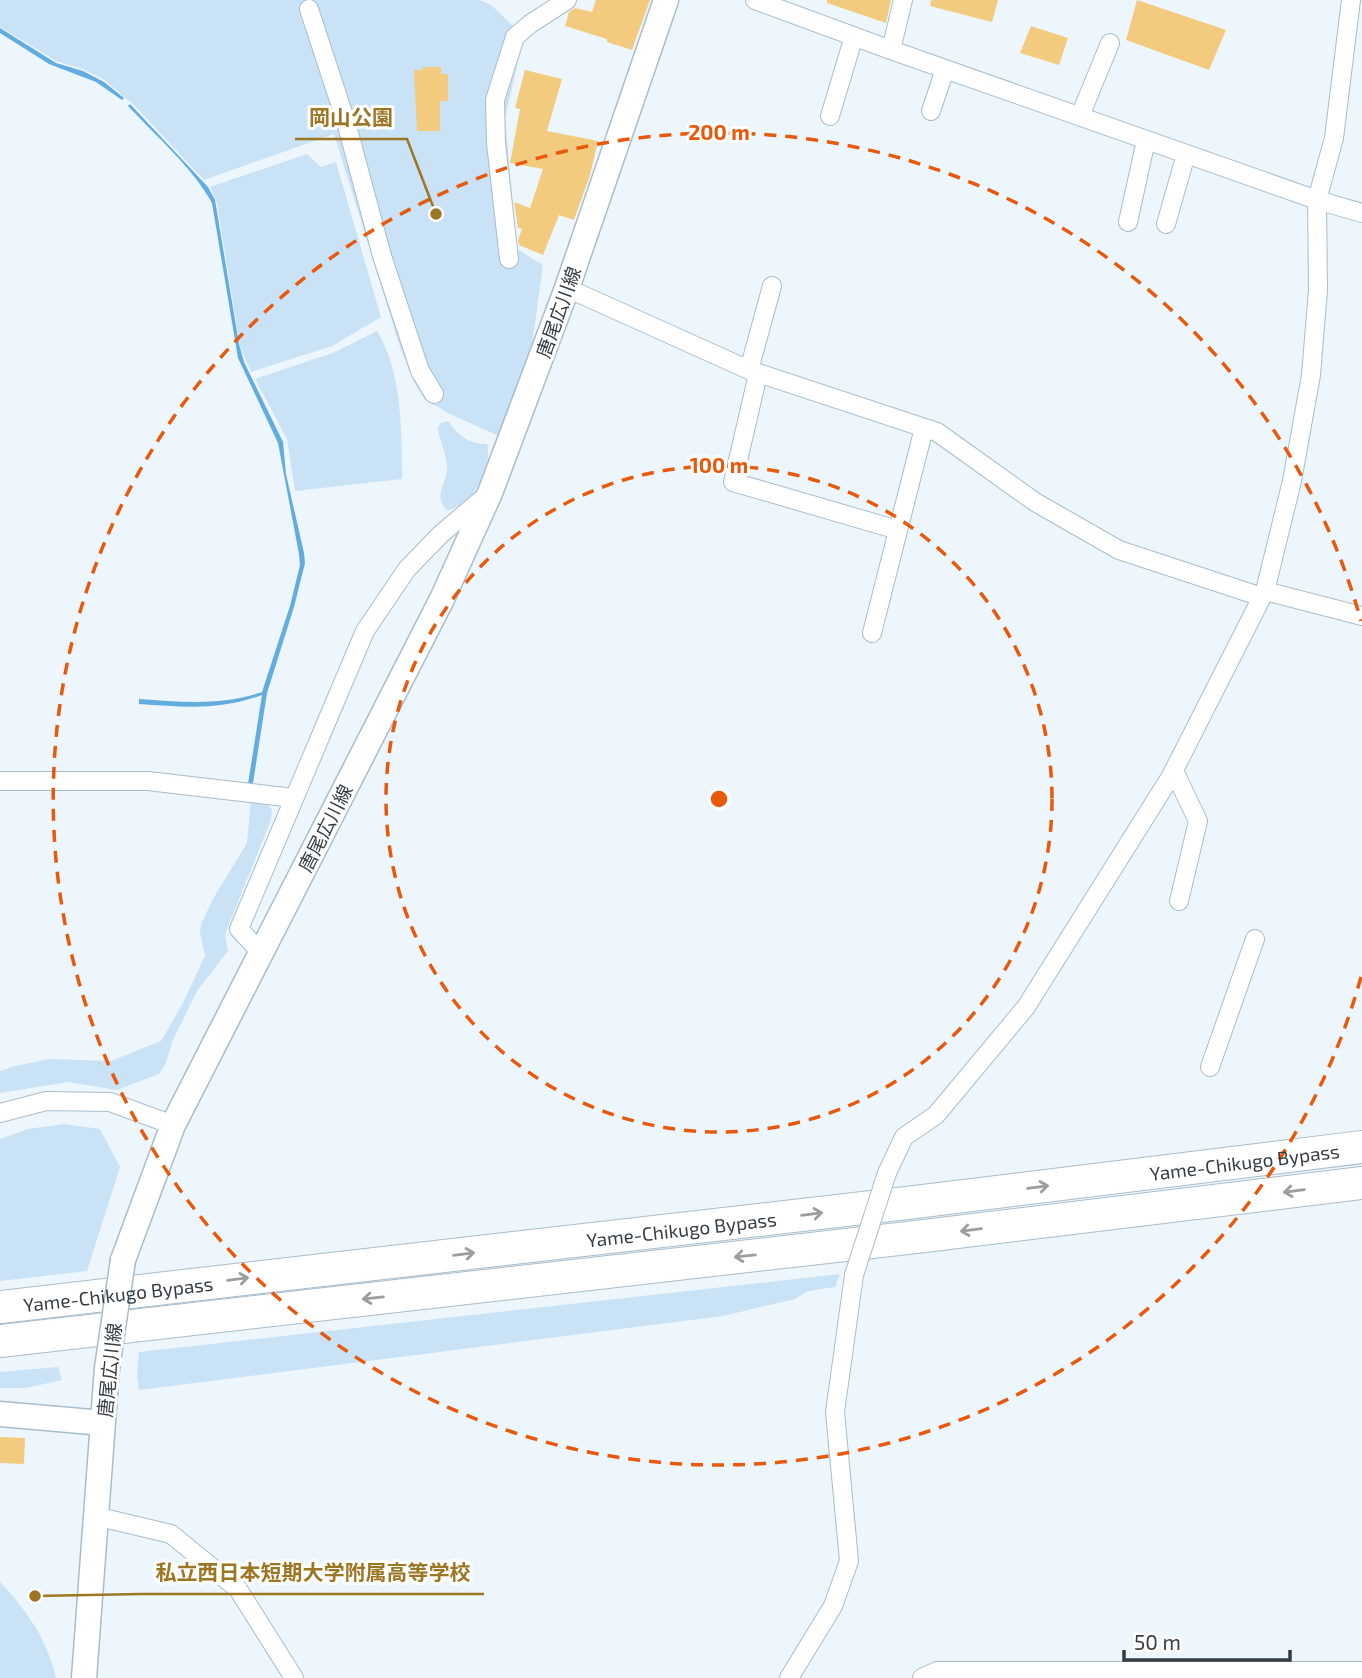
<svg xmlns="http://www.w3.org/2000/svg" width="1362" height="1678" font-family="'Exo 2','Noto Sans JP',sans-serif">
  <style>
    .green { fill: #c9e2f5 }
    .water { fill: #62ace0 }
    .building { fill: #f3cb7e }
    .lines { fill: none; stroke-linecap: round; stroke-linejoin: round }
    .street-casing { stroke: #a8bdcc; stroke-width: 20 }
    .secondary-casing { stroke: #a8bdcc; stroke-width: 27 }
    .highway-casing { stroke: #a8bdcc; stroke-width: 34 }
    .street { stroke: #fff; stroke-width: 18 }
    .secondary { stroke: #fff; stroke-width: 24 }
    .highway { stroke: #fff; stroke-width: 32 }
    .street-bridge-casing { stroke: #a8bdcc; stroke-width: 20; stroke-linecap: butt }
    .secondary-bridge-casing { stroke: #a8bdcc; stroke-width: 27; stroke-linecap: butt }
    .street-bridge { stroke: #fff; stroke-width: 18 }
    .secondary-bridge { stroke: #fff; stroke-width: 24 }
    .oneway { stroke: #9a9ea1 }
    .ring { fill: none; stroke: #e8590c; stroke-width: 3.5; stroke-dasharray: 12 9 }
    .labels { text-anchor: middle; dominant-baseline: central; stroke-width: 6; stroke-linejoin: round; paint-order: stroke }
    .street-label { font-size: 19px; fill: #343c43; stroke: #fff }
    .centre { fill: #e8590c; stroke: #fff; stroke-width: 3.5 }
    .ring-label { font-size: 21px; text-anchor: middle; font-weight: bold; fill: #e8590c; stroke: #fff; stroke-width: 6; stroke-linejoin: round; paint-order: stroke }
    .leader { fill: none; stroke: #9c7622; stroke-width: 2.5 }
    .callout-dot { fill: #9c7622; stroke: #fff; stroke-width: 2.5 }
    .callout-label { font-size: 21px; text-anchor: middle; font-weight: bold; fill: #9c7622; stroke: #fff; stroke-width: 6; stroke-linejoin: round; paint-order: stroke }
  </style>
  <rect width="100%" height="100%" fill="#edf6fd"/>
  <path class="green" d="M0,0h480l11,5 33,31 -19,82 12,131 26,16 -13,94 -29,78 -51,-23 -26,-15 -10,-17 -14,-35 -66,-213 -130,46 -71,-76 -30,-25 -21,-10 -26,-8 -56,-34z
    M307,154l14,13 15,-5 45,155 -49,29 -81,26 -11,-25 -23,-144 -7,-16z
    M377,331c25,40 25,102 25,148l-107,12 -8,-52 -32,-60 80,-27z
    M448,421c11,15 21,23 39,23 5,14 -6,41 -16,53 -6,7 -16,11 -24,14 -15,-17 0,-25 0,-44 0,-13 -8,-26 -9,-40l3,-4z
    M251,798l9,1 12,10 -1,11 -46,114 3,17 -31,40 -24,49 -8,25 -6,9 -42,16 -49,-8 -68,11v-22l15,-5 34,-7 62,2 50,-20 23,-40 21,-45 -5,-23 1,-9 12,-25 34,-56z
    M64,1124l36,5 20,38 -33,104 -87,10v-142l28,-10z
    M840,1274l-5,13 -27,4 -13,8 -72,17 -584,74 -2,-14 2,-24z
    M58,1367l4,13 -36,8h-26v-16z
    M0,1582c26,27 48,59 56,96h-56z"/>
  <path class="water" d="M0,28l56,35 27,8 21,11 20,16 -2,2 -26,-18 -47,-18 -49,-31z
    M130,104l78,83 7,13 24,144 5,18 39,80 3,32 18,79 1,10 -11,44 -27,86 -14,90 -5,1 14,-89c-43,16 -78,12 -123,9v-5c42,3 83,7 123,-7l28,-86 10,-41 -1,-11 -21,-111 -40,-85 -26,-155c-20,-36 -55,-66 -84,-97z"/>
  <path class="building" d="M596,0h54l-18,50 -25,-8v-3l-42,-13 4,-14 6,-4 17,4z
    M827,0h64l-5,23 -59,-20z
    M931,0h67l-6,22 -62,-16z
    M1137,0l89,30 -17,40 -83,-30z
    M1031,26l37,12 -9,27 -39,-12z
    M423,67h18v7h7v27h-8v30h-23l-3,-61h9z
    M525,70l37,9 -15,52 51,10 -8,34 -16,45 -15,-5 -16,40 -24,-10 -1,-5 4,-11 -4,-1 -4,-26 16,6 13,-39 -33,-6 10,-54 -5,-1z
    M0,1437l25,1 -1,26 -24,-1z"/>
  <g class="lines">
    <g class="street-casing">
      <path id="street" d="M755,0l136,50 426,150 45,13
        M309,9l37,113 36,134 38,115 14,23
        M891,50l12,-50
        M931,111l14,-42
        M830,116l24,-80
        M1080,116l30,-73
        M1128,222l18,-82
        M1166,224l20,-70
        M509,259l-13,-116 -1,-43 20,-63 15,-13 37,-24
        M567,288l182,82 188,62 98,70 84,48 143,47
        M749,370l23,-84
        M758,374l-25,108 165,48
        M1265,591l97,25
        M872,633l52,-205
        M1174,771l24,50 -19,80
        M0,781h148l146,17
        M261,953l-22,-24 126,-298 42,-62 34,-35 46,-39
        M1210,1067l45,-128
        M0,1113l46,-12 64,1 63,23
        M887,1173l17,-36 32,-22 90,-108 145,-231 94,-185 27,-110 19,-106 7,-85 -1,-90 17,-62 17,-138
        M95,1516l76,18 67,55 56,89
        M789,1678l44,-72 16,-45 -14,-149 19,-137
        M922,1678l15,-7h425"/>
    </g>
    <g class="secondary-casing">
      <path id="secondary" d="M123,1260l50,-135 269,-526 48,-106 77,-205 99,-288
        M0,1414l103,9
        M84,1678l23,-310"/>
    </g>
    <g class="highway-casing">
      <g id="highway">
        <path id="s1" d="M0,1307l915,-105 447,-55"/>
        <path d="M0,1341l916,-104 446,-54"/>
      </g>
    </g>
    <use href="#street" class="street"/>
    <use href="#secondary" class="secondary"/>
    <use href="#highway" class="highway"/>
    <g class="street-bridge-casing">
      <path id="street-bridge" d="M854,1275l33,-102"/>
    </g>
    <g class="secondary-bridge-casing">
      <path id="secondary-bridge" d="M107,1368l16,-108"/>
    </g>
    <use href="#street-bridge" class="street-bridge"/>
    <use href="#secondary-bridge" class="secondary-bridge"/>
  </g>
  <defs><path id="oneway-shaft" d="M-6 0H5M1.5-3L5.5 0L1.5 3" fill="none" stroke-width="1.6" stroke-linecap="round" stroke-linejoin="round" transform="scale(1.75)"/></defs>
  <g class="oneway">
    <use href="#oneway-shaft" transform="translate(1038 1187) rotate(-7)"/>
    <use href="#oneway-shaft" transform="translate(1294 1191) rotate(173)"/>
    <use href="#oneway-shaft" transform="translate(812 1214) rotate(-7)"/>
    <use href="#oneway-shaft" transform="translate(971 1230) rotate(173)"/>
    <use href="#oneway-shaft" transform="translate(464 1254) rotate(-7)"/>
    <use href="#oneway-shaft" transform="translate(745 1256) rotate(174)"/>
    <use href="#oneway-shaft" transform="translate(238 1279) rotate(-7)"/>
    <use href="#oneway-shaft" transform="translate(373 1298) rotate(174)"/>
  </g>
  <g class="ring">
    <circle cx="719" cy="799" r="333"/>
    <path d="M1361 977A666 666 0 1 1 1361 621"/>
  </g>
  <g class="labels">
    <g class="street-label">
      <text transform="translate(558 312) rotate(-70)">唐尾広川線</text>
      <text transform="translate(325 828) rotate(-63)">唐尾広川線</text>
      <text stroke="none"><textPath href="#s1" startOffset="1253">Yame-Chikugo Bypass</textPath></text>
      <text stroke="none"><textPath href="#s1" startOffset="686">Yame-Chikugo Bypass</textPath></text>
      <text stroke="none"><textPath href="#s1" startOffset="119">Yame-Chikugo Bypass</textPath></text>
      <text transform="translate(109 1370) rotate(-84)">唐尾広川線</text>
    </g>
  </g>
  <circle cx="719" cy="799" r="10" class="centre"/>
  <g class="ring-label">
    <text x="719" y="140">200 m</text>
    <text x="719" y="473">100 m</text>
  </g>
  <path class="leader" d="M436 214L407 139H295M35 1596L141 1594H484"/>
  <g class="callout-dot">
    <circle cx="436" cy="214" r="7"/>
    <circle cx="35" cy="1596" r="7"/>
  </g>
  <g class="callout-label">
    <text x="351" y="125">岡山公園</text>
    <text x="313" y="1580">私立西日本短期大学附属高等学校</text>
  </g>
  <path d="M1124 1650v10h166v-10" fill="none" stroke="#343c43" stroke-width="3.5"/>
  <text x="1134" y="1650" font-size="21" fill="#343c43" stroke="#ffffff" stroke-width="5" paint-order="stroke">50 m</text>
</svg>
